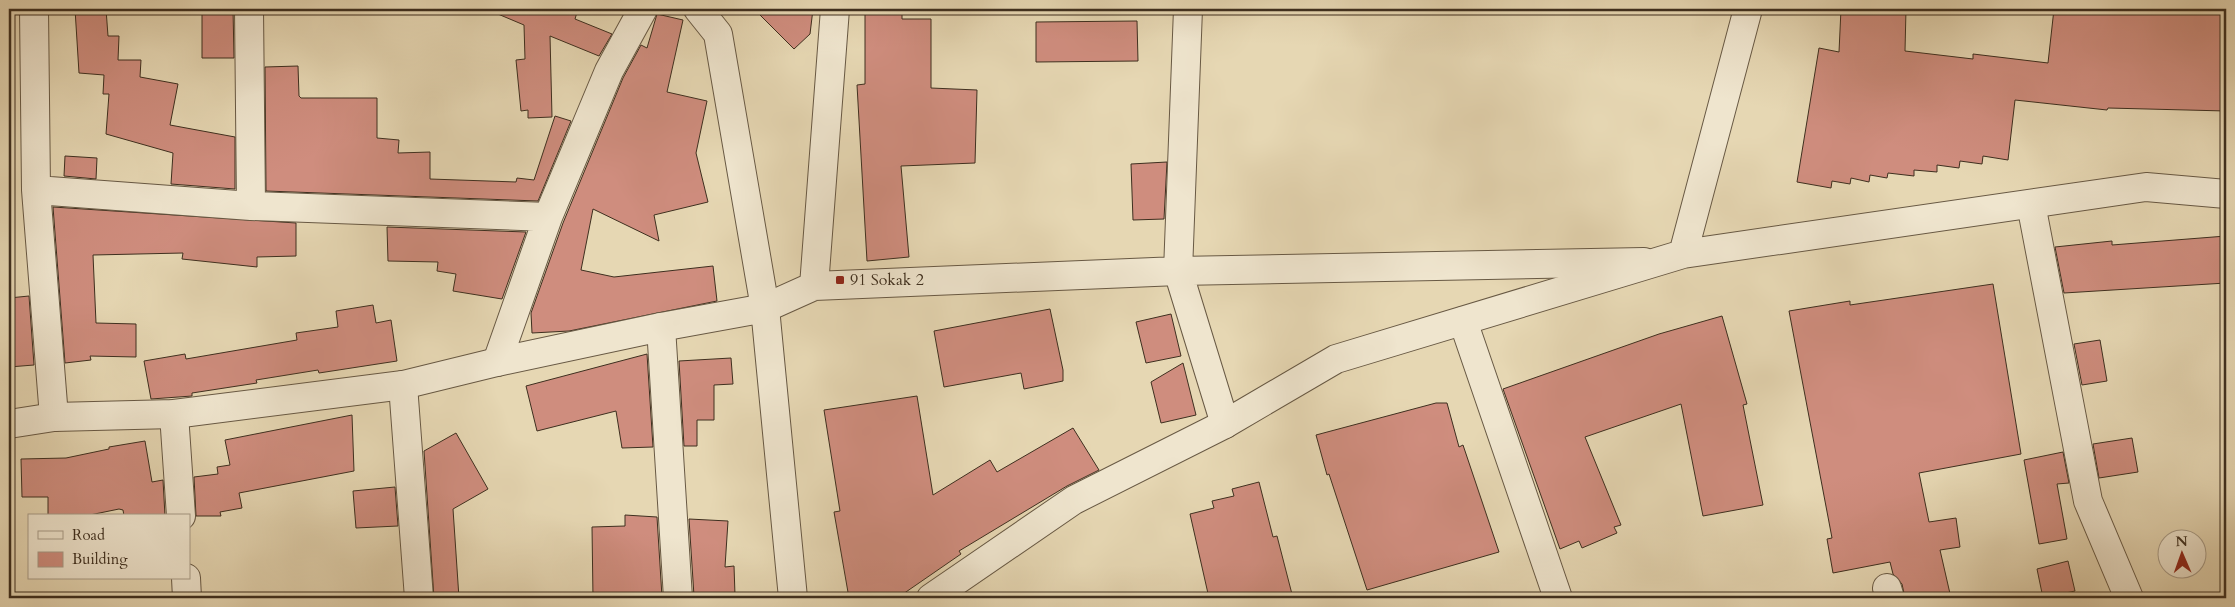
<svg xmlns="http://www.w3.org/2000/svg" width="2235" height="607" font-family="Cardo,serif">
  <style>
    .building { fill: #cf8d7e; stroke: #3e2f1f }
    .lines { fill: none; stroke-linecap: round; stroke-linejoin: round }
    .minor-casing { stroke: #685944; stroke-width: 30 }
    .tertiary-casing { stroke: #685944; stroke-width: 30 }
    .minor { stroke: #efe5ce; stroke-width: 28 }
    .tertiary { stroke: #efe5ce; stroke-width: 28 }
    .poi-dot { fill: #8f2418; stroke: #efe5ce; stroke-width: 2 }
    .labels { text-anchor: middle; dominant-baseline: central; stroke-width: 4.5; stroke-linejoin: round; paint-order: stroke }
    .poi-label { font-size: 16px; fill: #3e2f1f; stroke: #efe5ce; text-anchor: start }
  </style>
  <rect width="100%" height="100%" fill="#e6d7b3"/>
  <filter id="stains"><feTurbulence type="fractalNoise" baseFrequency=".004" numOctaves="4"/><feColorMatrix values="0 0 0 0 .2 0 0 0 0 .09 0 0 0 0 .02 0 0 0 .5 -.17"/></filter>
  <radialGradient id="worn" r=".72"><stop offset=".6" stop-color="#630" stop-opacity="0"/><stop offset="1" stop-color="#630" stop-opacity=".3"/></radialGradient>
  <path class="building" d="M75,9h31l2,27h11l-1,24h23l-1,17 38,7 -8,41 65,12v52l-64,-5 2,-31 -67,-19 3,-40h-6l1,-19 -25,-2z
    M202,9h31l1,49h-32z
    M486,9h92l-3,10 37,15 -13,22 -49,-20 2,81 -24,1v-8l-7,1 -5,-51 9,-1 -1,-34z
    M754,9h59l-3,25 -16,15z
    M865,9h37v10h29v69l46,2 -2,73 -74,3 8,91 -42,4 -10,-176 8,-1z
    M1841,9h65l-1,42 68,8v-5l75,9 6,-54h172v102l-118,-3 -1,2 -92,-10 -7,60 -25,-4 -1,8 -22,-3 -1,7 -22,-3v7l-23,-2v6l-26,-3 -1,5 -17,-3 -1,7 -18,-4 -1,6 -18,-3 -1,7 -34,-6 22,-134 20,4z
    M657,14l26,6 -16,72 40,9 -11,52 12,49 -54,13 5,26 -66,-32 -12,61 33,7 99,-11 4,35 -148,30 -37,2 -1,-20 32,-90 60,-145 18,-33 6,3z
    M1137,21l1,40 -102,1v-40z
    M298,66l1,30 2,2h76v40l22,2 -1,13 32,-1v27l86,3 1,-4 17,2 21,-64 16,5 -33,80 -272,-10 -1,-124z
    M65,156l32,2 -1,21 -32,-3z
    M1167,162l-3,57 -31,1 -2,-56z
    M53,207l243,16v33l-39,1v10l-75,-8 1,-6 -90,2 3,68 40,1v33l-46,-1 1,4 -26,3z
    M387,227l139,5 -24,67 -49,-8 3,-17 -19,-3 1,-9 -50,-1z
    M2226,236v47l-162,10 -9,-46 57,-6v4z
    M1993,284l28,170 -102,19 10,49 27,-4 4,29 -20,3 11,48h-46l-3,-14 -9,-10 -3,-12 -57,11 -6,-34 5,-1 -43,-227 61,-10v4z
    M29,296l5,69 -25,2v-69z
    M373,305l3,18 15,-3 6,41 -78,12 -1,-3 -62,10 1,3 -65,10v3l-41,3 -7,-38 41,-7 1,5 111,-19 -1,-7 42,-6 -2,-16z
    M1050,309l13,61v11l-39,8 -3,-16 -77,14 -10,-56z
    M1171,314l10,42 -35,7 -10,-41z
    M1722,316l25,88 -4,1 20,100 -60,11 -22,-112 -96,33 36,88 -7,2 3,6 -35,15 -3,-7 -19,8 -57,-160 156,-55z
    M2100,340l7,41 -25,4 -8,-41z
    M647,354l6,93 -31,1 -6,-37 -79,20 -11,-45z
    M731,358l2,26 -19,1v35h-17v26h-13l-5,-85z
    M1183,363l13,52 -35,8 -10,-41z
    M917,396l16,99 57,-35 7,12 76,-44 26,42 -32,16 -108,65 2,3 -58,40 -26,4h-28l-15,-86 6,-1 -16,-101z
    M1436,403h11l12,44 4,-2 36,107 -132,38 -38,-116 -2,1 -11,-40z
    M352,415l2,56 -115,22 3,15 -22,4 1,4h-25l-2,-39 24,-3 -1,-7 13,-2 -5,-25z
    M456,433l32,56 -35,20 6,89h-25l-10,-147z
    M2132,438l6,34 -39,6 -6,-34z
    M145,441l7,41 11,-2 2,36h-41l-1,-6 -4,-1 -34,7h-37v-19h-26l-1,-38 45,-1 43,-9v-2z
    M2063,452l6,31 -12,1 10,55 -28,5 -15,-84z
    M1259,482l14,55 4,-1 16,62h-84l-19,-84 24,-6 -2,-7 22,-5 -2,-7z
    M395,487l3,39 -42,2 -3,-37z
    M625,515l32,2 5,80 -69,1 -1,-71 33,-1z
    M689,519l39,2 -3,46 9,-1 1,29 -41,1z
    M2068,561l7,30 -32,7 -6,-29z"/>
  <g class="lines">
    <g class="minor-casing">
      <path id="minor" d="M34,9l2,181 18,227
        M249,9l2,197
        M1188,9l-10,262 47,153
        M36,190l215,16 297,11
        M2031,204l57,297 41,97
        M814,286l21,-277
        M765,308l49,-22 364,-15 466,-9
        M1463,321l95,277
        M661,327l17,271
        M497,362l51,-145 61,-146 34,-62
        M403,385l16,213
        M174,414l7,102
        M186,578l1,20
        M1887,588l3,10"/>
    </g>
    <g class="tertiary-casing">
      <path id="tertiary" d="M698,9l20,25 47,274 28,290
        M1683,254l65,-245
        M9,424l45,-7 120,-3 229,-29 94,-23 164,-35 104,-19
        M931,598l143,-98 151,-76 111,-65 347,-105 463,-67 80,7"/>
    </g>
    <use href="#minor" class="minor"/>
    <use href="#tertiary" class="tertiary"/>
  </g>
  <rect class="poi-dot" x="835" y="275" width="10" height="10" rx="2.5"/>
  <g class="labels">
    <g class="poi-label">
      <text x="850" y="280">91 Sokak 2</text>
    </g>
  </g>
  <rect width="2235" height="607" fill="none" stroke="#e6d7b3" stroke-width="30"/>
  <rect x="10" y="10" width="2215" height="587" fill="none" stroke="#3e2f1f" stroke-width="2.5"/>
  <rect x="15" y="15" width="2205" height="577" fill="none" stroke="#3e2f1f"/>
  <rect x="28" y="514" width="162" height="65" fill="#efe5ce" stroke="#a89c88"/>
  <rect x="38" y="531" width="25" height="8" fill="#efe5ce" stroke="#a89c88"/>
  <text x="72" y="540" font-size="15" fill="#3e2f1f">Road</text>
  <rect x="38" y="552" width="25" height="15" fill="#cf8d7e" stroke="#a89c88"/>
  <text x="72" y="564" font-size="15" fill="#3e2f1f">Building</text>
  <g transform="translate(2182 554) rotate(358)"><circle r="24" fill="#efe5ce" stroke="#a89c88"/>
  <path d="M0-4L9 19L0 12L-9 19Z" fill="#8f2418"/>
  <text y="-8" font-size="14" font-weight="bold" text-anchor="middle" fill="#3e2f1f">N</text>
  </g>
  <rect width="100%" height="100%" filter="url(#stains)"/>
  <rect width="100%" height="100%" fill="url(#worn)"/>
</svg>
